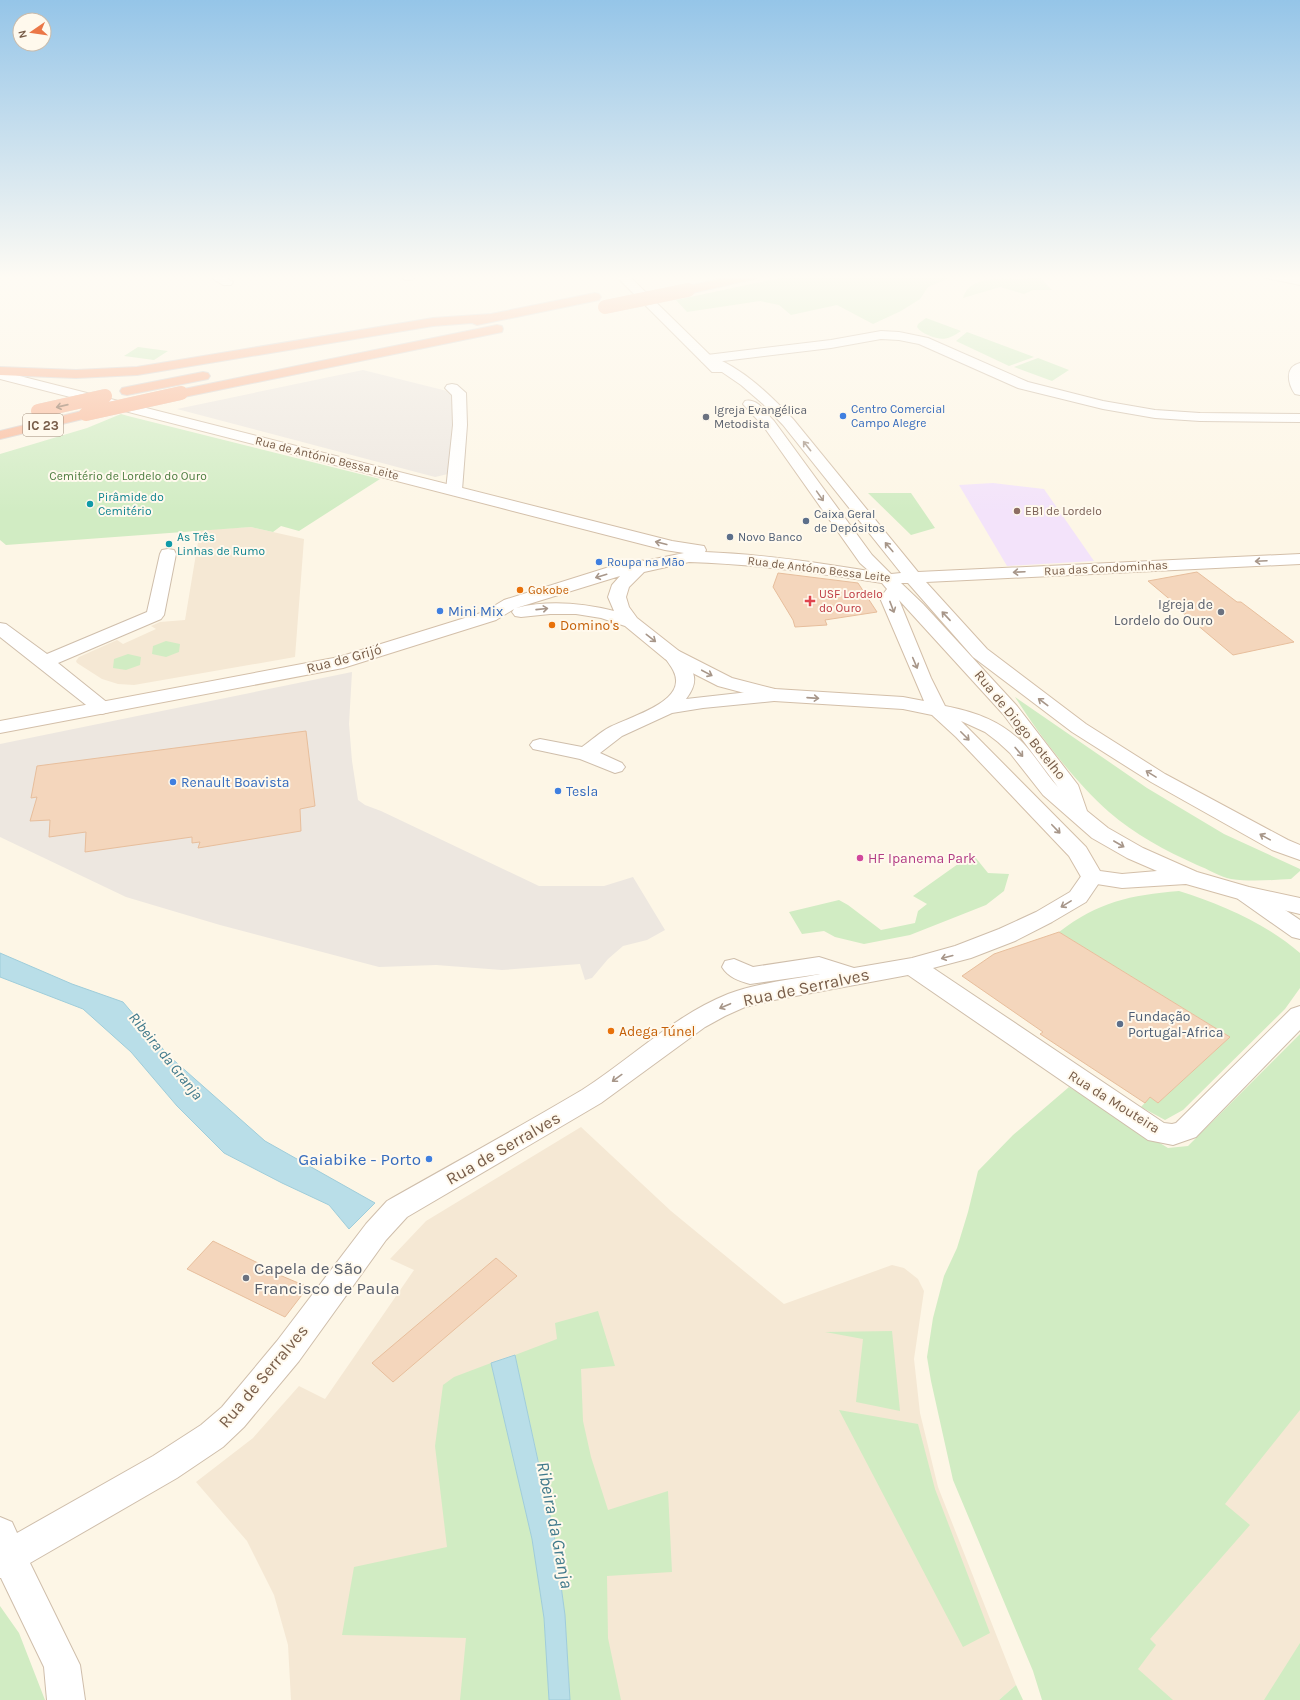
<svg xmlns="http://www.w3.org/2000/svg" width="1300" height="1700" font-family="Karla,sans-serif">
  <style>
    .residential { fill: #f5e8d4 }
    .industrial { fill: #ede7e0 }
    .education { fill: #f3e3fa }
    .green { fill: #d1ecc3 }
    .water { fill: #b9dee8; stroke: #9fcdda }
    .building { fill: #f4d6bc; stroke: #e7be9c }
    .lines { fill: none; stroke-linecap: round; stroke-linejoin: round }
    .street-casing { stroke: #cfbeab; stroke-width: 2 }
    .secondary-casing { stroke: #d3bfa9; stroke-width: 2 }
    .highway-casing { stroke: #dcd5d0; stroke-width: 2 }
    .street { fill: #fff; fill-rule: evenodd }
    .secondary { fill: #fff; fill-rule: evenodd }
    .highway { fill: #f9ba9b; fill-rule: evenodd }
    .highway-bridge-casing { stroke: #dcd5d0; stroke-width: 14; stroke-linecap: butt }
    .highway-bridge { stroke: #f9ba9b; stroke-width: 14 }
    .oneway { stroke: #927059 }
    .oneway2 { stroke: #a79689 }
    .shop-dot { fill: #3f7fe0; stroke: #fff9ed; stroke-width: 1.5 }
    .worship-dot { fill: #6b7280; stroke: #fff9ed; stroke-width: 1.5 }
    .culture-dot { fill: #0f9aa8; stroke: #fff9ed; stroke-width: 1.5 }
    .education-dot { fill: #8d6e63; stroke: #fff9ed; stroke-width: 1.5 }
    .service-dot { fill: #5c6f8a; stroke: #fff9ed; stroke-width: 1.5 }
    .food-dot { fill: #e8710a; stroke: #fff9ed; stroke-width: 1.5 }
    .health-dot { fill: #e0444e; stroke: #fff9ed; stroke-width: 1.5 }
    .hotel-dot { fill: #d1479c; stroke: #fff9ed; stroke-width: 1.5 }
    .labels { text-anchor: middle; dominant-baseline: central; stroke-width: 4; stroke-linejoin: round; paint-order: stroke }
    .far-shop-label { font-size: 12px; fill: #366cbe; stroke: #fff9ed; text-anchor: start }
    .far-worship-label { font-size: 12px; fill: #5b616d; stroke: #fff9ed; text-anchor: start }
    .far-street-label { font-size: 12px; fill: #785d49; stroke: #fff9ed }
    .far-park-label { font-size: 12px; fill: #4e7e41; stroke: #fff9ed }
    .far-culture-label { font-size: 12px; fill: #0d838f; stroke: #fff9ed; text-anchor: start }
    .far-education-label { font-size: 12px; fill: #785e54; stroke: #fff9ed; text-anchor: start }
    .far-service-label { font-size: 12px; fill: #4e5e75; stroke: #fff9ed; text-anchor: start }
    .far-food-label { font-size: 12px; fill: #c56008; stroke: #fff9ed; text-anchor: start }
    .far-health-label { font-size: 12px; fill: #be3a42; stroke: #fff9ed; text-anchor: start }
    .shield { fill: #fff9ed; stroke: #a08c7a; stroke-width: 1 }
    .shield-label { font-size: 13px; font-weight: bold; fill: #785d49 }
    .worship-label { font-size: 14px; fill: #5b616d; stroke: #fff9ed; text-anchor: end }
    .shop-label { font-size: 14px; fill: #366cbe; stroke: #fff9ed; text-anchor: start }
    .food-label { font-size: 14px; fill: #c56008; stroke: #fff9ed; text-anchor: start }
    .street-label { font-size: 14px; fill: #785d49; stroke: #fff9ed }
    .hotel-label { font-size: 14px; fill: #b23c85; stroke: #fff9ed; text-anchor: start }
    .service-label { font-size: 14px; fill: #4e5e75; stroke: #fff9ed; text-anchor: start }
    .water-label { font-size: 15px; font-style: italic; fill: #417a8c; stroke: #fff9ed }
    .near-street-label { font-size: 17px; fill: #785d49; stroke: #fff9ed }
    .near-shop-label { font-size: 17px; fill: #366cbe; stroke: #fff9ed; text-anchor: end }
    .near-worship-label { font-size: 17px; fill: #5b616d; stroke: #fff9ed; text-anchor: start }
    .near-water-label { font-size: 18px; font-style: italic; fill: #417a8c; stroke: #fff9ed }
  </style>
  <rect width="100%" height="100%" fill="#fdf6e6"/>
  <path class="residential" d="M251,527l53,12 -9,118 -161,28 -16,-1 -16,-5 -25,-16 -1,-2 3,-4 38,-17 6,4 33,-15 -5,-3 9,-4 25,-2 15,-90z
    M581,1127l90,84 113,93 108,-39 12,3 14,11 6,12 -10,68 6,54 18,74 78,198 -17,15h-708l-3,-55 -14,-50 -27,-54 -51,-59 57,-44 46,-52 26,13 89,-129 -24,-11 36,-38z
    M1300,1280v420h-246z"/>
  <path class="industrial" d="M363,370l84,21 7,6v34l-6,43 -13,3 -258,-68z
    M352,672l-3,52 3,37 6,39 7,5 16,6 158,75h65l29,-9 32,53 -18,10 -24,6 -15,13 -16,19 -7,2 -5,-16 -78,6 -66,-5 -57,2 -159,-42 -94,-28 -126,-60v-93z"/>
  <path class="education" d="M993,483l51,6 50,72 -87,5 -48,-81z"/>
  <path class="green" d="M793,275h164l-29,12 -8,12 -19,12 -28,13 -36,-19 -46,10 -12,-10 -19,-4 -73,11 -11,-12z
    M1031,276l8,1 13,13h-19l-9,4 -24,-7 -37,11c7,-25 45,-18 65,-19z
    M926,318l35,13c-13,9 -19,10 -33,4 -5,-2 -8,-4 -11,-8l1,-3z
    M967,332l67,25 -25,9 -53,-25z
    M138,347l30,4 -14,9 -30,-4z
    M1038,358l31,12 -17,11 -38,-14z
    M121,414l7,2 252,63 -81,52 -18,-5 -8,6 -22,-5 -245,18 -6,-5v-86l87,-26z
    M868,493h43l24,35 -24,7z
    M166,641l14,3 -1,8 -13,5 -14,-3 1,-8z
    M128,654l13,3 -1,8 -14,5 -13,-2 1,-9z
    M1015,697l132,91 77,46 76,35v2l-9,8c-19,1 -41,3 -60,0 -11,-2 -23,-10 -34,-14 -31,-14 -63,-31 -88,-53 -35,-31 -69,-76 -94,-115z
    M975,857l13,16 21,1 -5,17 -18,14 -76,30 -46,9 -29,-7 -11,-6 -22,3 -13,-22 50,-12 9,5 33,25 34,-7 3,-12 9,-7 -14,-8 52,-37z
    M1179,891c42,13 88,33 121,62v35l-15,21 -102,101 -18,10 -24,-13 9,-10 8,6 72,-66 -171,-105c39,-30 71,-37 120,-41z
    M1300,1034v376l-75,94 25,21 -100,114 6,6 -18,24 35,31h-131l-9,-29 -80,-191 -22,-99 -4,-24 6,-39 11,-42 13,-28 11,-36 10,-41 35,-36 56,-48 99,61 20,-2z
    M598,1311l17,55 -34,3 2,52 8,36 17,53 60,-19 4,81 -65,4 1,62 13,62h-51l-5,-85 -11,-83 -39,-177 42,-16 -2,-16z
    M892,1331l8,80 -44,-9 7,-63 -38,-7z
    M491,1363l41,176 12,79 5,82h-89l6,-62 -124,-3 12,-68 93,-20 -12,-101 8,-61 11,-8z
    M839,1410l79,14 17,65 55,144 -27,14z
    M0,1606l19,27 26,67h-45z
    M1300,1643v57h-36z
    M1016,1685l7,15h-24z"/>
  <path class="water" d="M0,953l72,31 51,18 46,54 96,85 110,62 -26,26 -20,-24 -47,-22 -58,-30 -47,-47 -46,-54 -48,-43 -83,-32z
    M515,1355l39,179 11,81 5,85h-21l-5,-82 -12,-79 -41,-176z"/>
  <path class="building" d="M1197,572l40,30h4l53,40 -61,13 -50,-42h3l-38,-32z
    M778,573l80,10 19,29 -52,8 2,5 -32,2 -2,-7 -20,-33z
    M306,731l9,75 -15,3 1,22 -103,17 2,-6 -8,1v-6l-107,15 1,-20 -37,5 1,-17 -20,1 7,-24 -6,1 6,-32z
    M1059,932l171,105 -72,66 -8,-6 -5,6 -105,-69 3,-2 -81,-56 32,-22z
    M213,1241l47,23 -2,2 50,21 -23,30 -98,-48z
    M496,1258l21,18 -124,106 -21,-19z"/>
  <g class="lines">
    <g class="street-casing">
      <path id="street" d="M207,275h16l10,7 -2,3h-8z
        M403,275h12l-3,5h-8z
        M1264,275h26l10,2v8l-34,-7z
        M881,331l18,1 29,6 100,44 75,19 52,9 45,3 100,1v8l-100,-1 -45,-3 -52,-9 -85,-21 -99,-44 -20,-4 -18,-1 -50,9 -124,15 -5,-1 -2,-3 2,-3 5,-1 124,-15z
        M1300,363v32l-5,-1c-7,-10 -11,-27 5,-31z
        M452,384l5,1 9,8 1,32 -5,65 -2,3 -6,2 -6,-2 -2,-3 7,-65 -1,-30 -7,-7 2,-3z
        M168,549l6,1 2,4 -12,61 -3,4 -103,44 51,41 3,4 -3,4 -7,2 -7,-2 -95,-75v-14l6,1 41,30 100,-42 13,-58 2,-4z
        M672,649l7,2c13,18 23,27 7,48l88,-10 7,2 3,4 -3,4 -7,2 -71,7 -31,5 -50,23 -22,17 22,10 3,4 -3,4 -7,2 -35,-14 -47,-10 -3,-4 3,-4 7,-2 42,8c9,-6 18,-15 28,-20 17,-9 65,-22 66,-45 1,-10 -8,-19 -13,-27l2,-4z
        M1092,870l8,2 3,5 -17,25 -34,20 -37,19 -44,17 -38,10 231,155 8,1 4,-1 115,-114 9,-3v24l-104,107 -23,8 -25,-5 -240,-165 -134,25 -29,7 -20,9 -20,11 -104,76 -194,114 -21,23 -87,121 -55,66 -21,20 -46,31 -147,85 50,102 5,35h-38l-3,-33 -43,-89h-1v-61l12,5 5,11 136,-77 48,-31 21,-18 55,-66 89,-117 21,-23c65,-37 131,-73 195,-111 49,-31 91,-74 146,-96 29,-11 62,-14 92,-20l-70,10c-11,-3 -22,-7 -28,-17l3,-6 9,-2 19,8 66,-10 35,11 58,-10 43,-12 44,-17 37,-17 34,-20 14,-20z
        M1246,887l8,2 46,31v19l-8,-2 -54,-38 -3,-5 3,-5z"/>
    </g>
    <g class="secondary-casing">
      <path id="secondary" d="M615,275h13l83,81c33,13 58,38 82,63l125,153 382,-18v10l-374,18 61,67 99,75 79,50 123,66 12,5v15l-28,-10 -121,-68 -79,-50 -99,-75 -65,-74h-7l22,21 94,102 61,79 9,26 21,17 35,20 54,24 52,15 51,11v16l-54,-13 -60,-17 -64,4 -38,-6 -15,-26 -113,-119 -24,-22 -29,-6 -129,-8 -56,-15 -53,-27 -40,-33 -24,-8 -25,-4h-26l-29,3 -6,-1 -3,-4 2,-3 -18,11 -153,48 -343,65v-12l339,-64 145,-45 20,-12 102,-32 25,-4 2,-3 6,-1 6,1 39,-8 -19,-3 -665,-171v-8l672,170 32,5 2,4 -1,2c55,2 109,10 164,19l-9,-8 -96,-136 -21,-23 2,-3c13,-3 21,12 29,20l98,134 19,19 10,-1 -118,-148 -20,-21 -22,-19 -19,-13h-10zM689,562c65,2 129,11 193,21l5,6 -7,9 44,103 -21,-4 -128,-8 -43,-11 -53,-27 -42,-33 -8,-11 -3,-10 3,-10 15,-15zM620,576l-8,9 -4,12 6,14c-32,-8 -66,-11 -98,-3zM899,600l104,114 55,73c-12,-13 -22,-30 -34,-43 -23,-23 -48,-32 -79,-38l-14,-28zM961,721l24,11 13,10 12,11 33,42 49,43 35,20 30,13 -35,3 -22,-3 -14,-24z"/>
    </g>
    <g class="highway-casing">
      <path id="highway" d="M737,275h23l-2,3 -70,16 -4,-1 -2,-3 2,-3z
        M595,293l4,1 2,3 -2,3 -122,25 -5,-2 -39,3 -296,49 -61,3 -76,-3v-8l76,3 61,-3 296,-49 58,-4z
        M497,325l5,1 1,3 -1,3 -318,65 -5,-1 -2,-3 2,-3 5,-1z
        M203,372l5,1 2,3 -2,3 -81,16 -5,-1 -2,-3 2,-3 5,-1z
        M86,410l5,1 2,3 -2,3 -91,22v-8z"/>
    </g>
    <use href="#street" class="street"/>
    <use href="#secondary" class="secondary"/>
    <use href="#highway" class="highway"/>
    <g class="highway-bridge-casing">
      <path id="highway-bridge" d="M605,307l83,-17
        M38,411l67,-15
        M86,414l95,-21"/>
    </g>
    <use href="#highway-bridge" class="highway-bridge"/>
  </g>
  <defs><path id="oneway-shaft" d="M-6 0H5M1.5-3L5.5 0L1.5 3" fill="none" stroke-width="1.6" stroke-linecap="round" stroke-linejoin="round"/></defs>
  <use class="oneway" href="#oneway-shaft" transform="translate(62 406) rotate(167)"/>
  <g class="oneway2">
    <use href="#oneway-shaft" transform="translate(807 446) rotate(-128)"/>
    <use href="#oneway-shaft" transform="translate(820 496) rotate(55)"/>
    <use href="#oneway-shaft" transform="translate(661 543) rotate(-166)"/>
    <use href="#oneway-shaft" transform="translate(889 547) rotate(-130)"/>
    <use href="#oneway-shaft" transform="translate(1261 561) rotate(177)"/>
    <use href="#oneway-shaft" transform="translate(1019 572) rotate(177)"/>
    <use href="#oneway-shaft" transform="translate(601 576) rotate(163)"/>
    <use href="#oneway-shaft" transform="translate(892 607) rotate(69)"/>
    <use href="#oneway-shaft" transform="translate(542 609) rotate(-6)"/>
    <use href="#oneway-shaft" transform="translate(946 616) rotate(-133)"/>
    <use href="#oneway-shaft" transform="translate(651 638) rotate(38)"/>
    <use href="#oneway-shaft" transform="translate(915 663) rotate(67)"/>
    <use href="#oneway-shaft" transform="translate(707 673) rotate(28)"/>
    <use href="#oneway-shaft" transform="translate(813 698) rotate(4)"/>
    <use href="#oneway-shaft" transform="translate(1043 702) rotate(-143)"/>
    <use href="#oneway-shaft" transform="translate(965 736) rotate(45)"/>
    <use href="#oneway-shaft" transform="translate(1019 752) rotate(50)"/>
    <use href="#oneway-shaft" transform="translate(1151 774) rotate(-148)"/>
    <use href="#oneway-shaft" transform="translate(1056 829) rotate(46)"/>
    <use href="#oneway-shaft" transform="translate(1265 837) rotate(-151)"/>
    <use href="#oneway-shaft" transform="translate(1119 844) rotate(30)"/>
    <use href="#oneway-shaft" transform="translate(1066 904) rotate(149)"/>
    <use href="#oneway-shaft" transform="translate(947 957) rotate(165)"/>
    <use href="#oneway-shaft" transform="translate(725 1006) rotate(157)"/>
    <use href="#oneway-shaft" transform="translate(617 1078) rotate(144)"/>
  </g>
  <linearGradient id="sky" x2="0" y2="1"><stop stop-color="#95c5e8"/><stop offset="0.54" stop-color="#fefbf4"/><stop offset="1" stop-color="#fefbf4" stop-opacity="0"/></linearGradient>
  <rect width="1300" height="513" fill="url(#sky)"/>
  <g class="shop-dot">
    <circle cx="843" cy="416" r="4"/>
    <circle cx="599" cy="562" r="4"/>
    <circle cx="440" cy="611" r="4"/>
    <circle cx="173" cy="782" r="4"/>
    <circle cx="558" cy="791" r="4"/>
    <circle cx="429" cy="1159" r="4"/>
  </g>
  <g class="worship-dot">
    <circle cx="706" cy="417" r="4"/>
    <circle cx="1221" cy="612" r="4"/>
    <circle cx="246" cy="1278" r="4"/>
  </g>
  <g class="culture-dot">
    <circle cx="90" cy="504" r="4"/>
    <circle cx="169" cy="544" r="4"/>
  </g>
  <circle class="education-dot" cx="1017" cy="511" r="4"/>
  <g class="service-dot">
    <circle cx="806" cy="521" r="4"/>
    <circle cx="730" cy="537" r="4"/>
    <circle cx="1120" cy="1024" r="4"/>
  </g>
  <g class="food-dot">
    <circle cx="520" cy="590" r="4"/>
    <circle cx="552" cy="625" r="4"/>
    <circle cx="611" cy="1031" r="4"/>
  </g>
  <path class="health-dot" d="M808 595h4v4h4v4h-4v4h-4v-4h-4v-4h4z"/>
  <circle class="hotel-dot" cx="860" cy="858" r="4"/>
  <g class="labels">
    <g class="far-shop-label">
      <text x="851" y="409">Centro Comercial<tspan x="851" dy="14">Campo Alegre</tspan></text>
      <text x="607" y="562">Roupa na Mão</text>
    </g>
    <g class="far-worship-label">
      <text x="714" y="410">Igreja Evangélica<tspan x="714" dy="14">Metodista</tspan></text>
    </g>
    <g class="far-street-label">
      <text transform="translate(327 458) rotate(14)">Rua de António Bessa Leite</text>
      <text transform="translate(1106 568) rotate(-3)">Rua das Condominhas</text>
      <text transform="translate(819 569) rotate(7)">Rua de Antóno Bessa Leite</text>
    </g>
    <g class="far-park-label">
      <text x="128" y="476">Cemitério de Lordelo do Ouro</text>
    </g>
    <g class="far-culture-label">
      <text x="98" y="497">Pirâmide do<tspan x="98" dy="14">Cemitério</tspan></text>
      <text x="177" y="537">As Três<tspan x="177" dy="14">Linhas de Rumo</tspan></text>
    </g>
    <g class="far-education-label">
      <text x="1025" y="511">EB1 de Lordelo</text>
    </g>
    <g class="far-service-label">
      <text x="814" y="514">Caixa Geral<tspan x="814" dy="14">de Depósitos</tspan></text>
      <text x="738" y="537">Novo Banco</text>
    </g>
    <g class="far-food-label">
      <text x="528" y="590">Gokobe</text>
    </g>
    <g class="far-health-label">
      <text x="819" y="594">USF Lordelo<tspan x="819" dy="14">do Ouro</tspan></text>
    </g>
    <rect class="shield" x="23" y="414" width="40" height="22" rx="3"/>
    <g class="shield-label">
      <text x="43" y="425">IC 23</text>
    </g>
    <g class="worship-label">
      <text x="1213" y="604">Igreja de<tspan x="1213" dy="16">Lordelo do Ouro</tspan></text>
    </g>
    <g class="shop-label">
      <text x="448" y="611">Mini Mix</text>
      <text x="181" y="782">Renault Boavista</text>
      <text x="566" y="791">Tesla</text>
    </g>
    <g class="food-label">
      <text x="560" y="625">Domino's</text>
      <text x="619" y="1031">Adega Túnel</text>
    </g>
    <g class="street-label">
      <text transform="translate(344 659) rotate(-15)">Rua de Grijó</text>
      <text transform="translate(1020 725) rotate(51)">Rua de Diogo Botelho</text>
      <text transform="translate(1114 1102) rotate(32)">Rua da Mouteira</text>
    </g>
    <g class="hotel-label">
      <text x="868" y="858">HF Ipanema Park</text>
    </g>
    <g class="service-label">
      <text x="1128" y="1016">Fundação<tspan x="1128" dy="16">Portugal-Africa</tspan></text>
    </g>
    <g class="water-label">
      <text transform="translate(166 1056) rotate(51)">Ribeira da Granja</text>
    </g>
    <g class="near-street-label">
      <text transform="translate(806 987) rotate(-12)">Rua de Serralves</text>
      <text transform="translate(503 1148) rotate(-30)">Rua de Serralves</text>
      <text transform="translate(263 1376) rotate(-50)">Rua de Serralves</text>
    </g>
    <g class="near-shop-label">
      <text x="421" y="1159">Gaiabike - Porto</text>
    </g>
    <g class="near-worship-label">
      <text x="254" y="1268">Capela de São<tspan x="254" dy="20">Francisco de Paula</tspan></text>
    </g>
    <g class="near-water-label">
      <text transform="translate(555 1525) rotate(79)">Ribeira da Granja</text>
    </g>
  </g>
  <g transform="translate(32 32) rotate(257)"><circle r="19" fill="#fff9ed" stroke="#c9bbab"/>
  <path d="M0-3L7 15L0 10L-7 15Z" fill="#eb7747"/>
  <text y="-6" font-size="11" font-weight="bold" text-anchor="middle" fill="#785d49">N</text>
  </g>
</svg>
